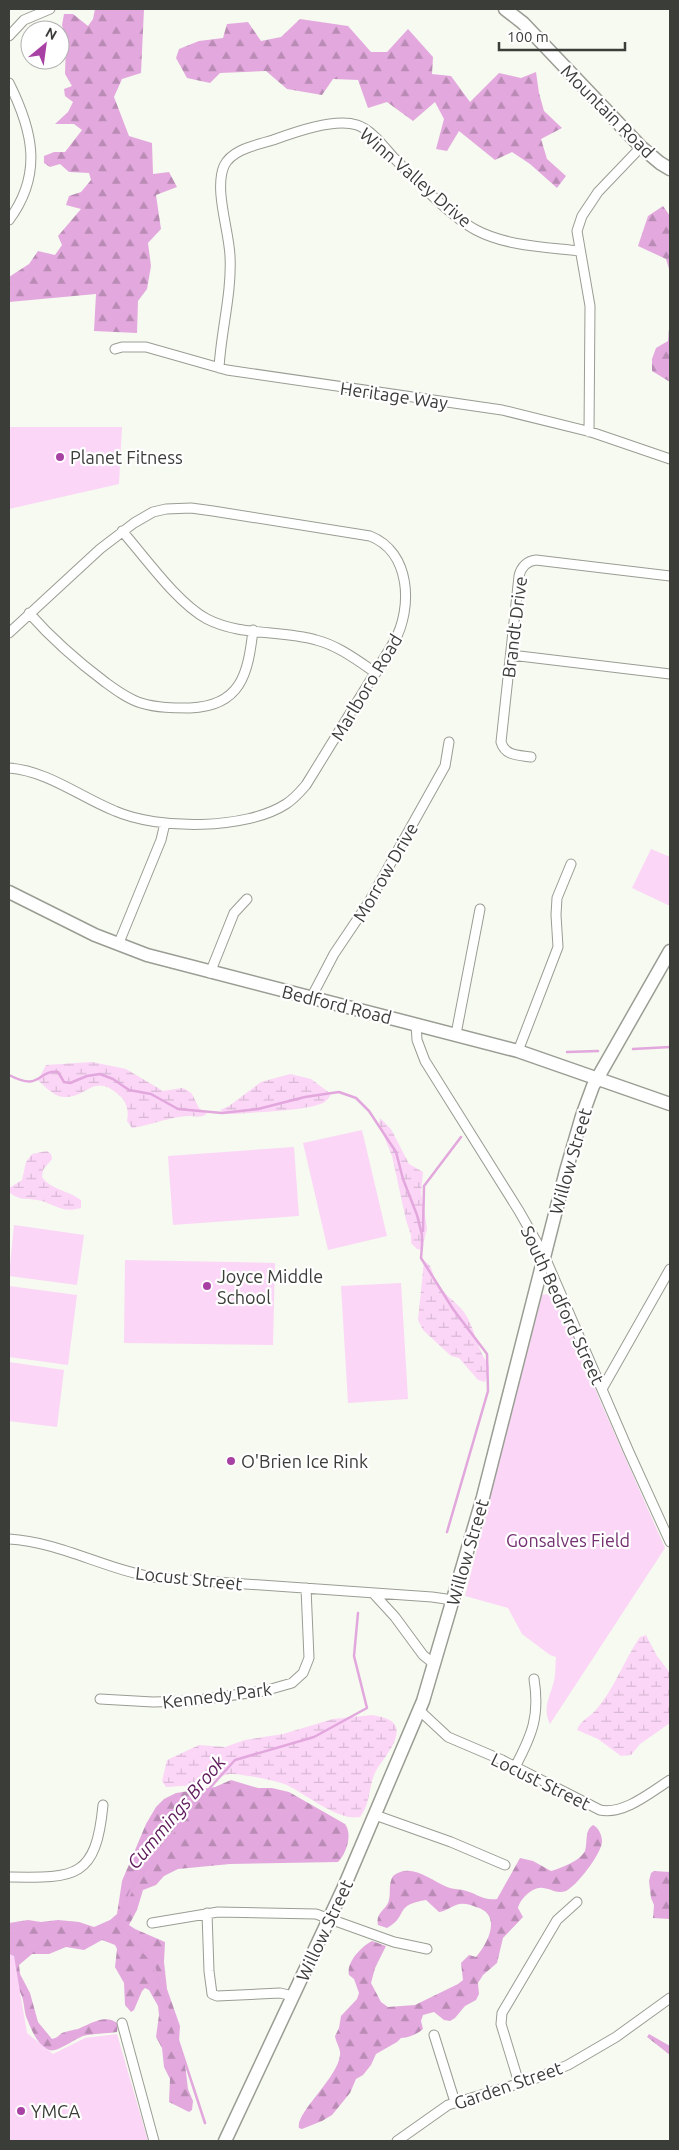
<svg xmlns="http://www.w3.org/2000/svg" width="679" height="2150" font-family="Ubuntu,sans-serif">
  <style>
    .forest { fill: url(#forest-firs) }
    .wetland { fill: url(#wetland-marsh) }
    .park { fill: #fbd6f7 }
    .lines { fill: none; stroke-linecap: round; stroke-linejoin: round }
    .stream { stroke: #e2a7dd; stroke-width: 2.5 }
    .street-casing { stroke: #999d93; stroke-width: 11 }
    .secondary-casing { stroke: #999d93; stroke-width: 15 }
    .street { stroke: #fff; stroke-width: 9 }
    .secondary { stroke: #fff; stroke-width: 12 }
    .poi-dot { fill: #a841a4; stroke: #fff; stroke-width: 2 }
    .labels { text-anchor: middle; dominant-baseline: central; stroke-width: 4.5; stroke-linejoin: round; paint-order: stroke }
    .street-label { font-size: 18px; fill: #3b3d39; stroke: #fff }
    .poi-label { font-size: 18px; fill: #3b3d39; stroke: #fff; text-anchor: start }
    .park-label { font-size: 18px; fill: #743071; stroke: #fff }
    .water-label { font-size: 19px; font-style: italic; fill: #5f1b5c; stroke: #fff }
  </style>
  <defs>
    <pattern id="forest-firs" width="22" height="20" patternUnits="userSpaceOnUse" patternTransform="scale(1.25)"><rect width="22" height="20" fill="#e3a9de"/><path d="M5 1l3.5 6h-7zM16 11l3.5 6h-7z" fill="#b98bb5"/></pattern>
    <pattern id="wetland-marsh" width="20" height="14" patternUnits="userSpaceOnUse" patternTransform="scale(1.25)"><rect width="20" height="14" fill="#fbd6f7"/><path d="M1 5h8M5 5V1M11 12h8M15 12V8" fill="none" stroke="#d8b9d4"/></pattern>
  </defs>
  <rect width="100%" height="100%" fill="#f6faf0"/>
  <path class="forest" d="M95,9h49l-3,64 -19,6 -8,18 15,39 23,7 1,31 16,-2 8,15 -21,8 5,34 -13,14 3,23 -4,23 -9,12 -1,32 -43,-2 2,-37 -87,8v-25l20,-13 9,-13 17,4 7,-10 -4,-9 23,-27 -15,-4 3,-9 12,-4 10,-12 -2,-7 -20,-1 -9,-8 -10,3 -6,-4v-7l10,-4h11l17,-22 -8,-6h-19l13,-12 5,-10 -8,-6 -1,-7 8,-3 -7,-12 1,-33 -4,-16 2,-11h9l15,12 5,-7z
    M300,19l48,7 23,26h16l21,-23 25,28 -1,17 19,2 19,26 29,-29 22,5 15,-6 3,21 5,18 18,17 -21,11 6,20 19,17 -9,12 -27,-24 -18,-12 -17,8 -36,-29 -12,20 -11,-2 8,-30 -9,-17 -22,19 -26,-19 -19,6 -10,-28 -25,-1 -11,16 -35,-6 -21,-18 -46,2 -10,10 -23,-5 -11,-20 3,-9 20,-8 24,-3 4,-14 21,-2 13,19 20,-4z
    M663,206l7,10v56l-4,-13 -28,-13 10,-30z
    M670,316v66l-18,-11v-12l4,-11 12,-7z
    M231,1780l27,8h14l17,4 56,32c8,11 1,30 -7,38l-108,2 -52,5 -14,7 -8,9 -13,5 -6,20 -8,15 6,4 30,13 -1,20 3,27 13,37 -1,16 5,14 4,33 5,12 -1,9 -3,2 -20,-10 1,-23 -6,-12 -2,-19 -6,-11 3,-22 -1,-9 -9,-16 -4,-2 -3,3 -8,19 -3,2 -6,-7 -1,-22 -9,-16 2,-18 -2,-4 -13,-5 -18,10 -18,-3 -17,7h-17l-13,11 1,9 10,19 8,29 14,17c5,-1 6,-3 10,-6 5,-2 11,-3 16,-4 12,-5 28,-16 40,-5l-1,8c-12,2 -22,1 -34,4 -10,4 -18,11 -28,14 -14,4 -24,-21 -28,-31 -4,-9 -2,-23 -9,-29l-9,-25v-42l19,-3 13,2 17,-2 21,2 15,5 16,-7 7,-6 5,-33 24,-57 10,-17 8,-8 12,-6 39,-6z
    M593,1825c5,2 9,10 9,16 1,11 -26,46 -36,50 -11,3 -13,-2 -23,-3 -10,-2 -23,11 -25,20l5,9 -20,21 -6,25 -14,12 -5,8 1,11 -3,6 -11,6 -10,12 -5,3 -6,-1 -10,-8 -11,3 -2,6 2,8c-6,5 -14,9 -22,9l-4,4 -21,12 -5,11 -8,10 -7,4 -6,14 -18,22 -10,6 -20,8 -3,-1c-4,-15 39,-50 41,-73 1,-6 -4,-12 -5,-19l4,-8 2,-12 16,-17 2,-6 -5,-14 -5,-4c-3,-13 13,-29 23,-34l14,5 -11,22 -4,15 10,19 7,5 27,-2 43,-21 5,-4 -2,-17 8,-8 7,2c13,-15 26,-43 0,-50 -5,-2 -11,-4 -16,-3 -7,1 -13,7 -21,8l-13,-12c-33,5 -17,16 -39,28l-9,-3c-3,-13 9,-15 11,-25 2,-9 -1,-15 4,-24 18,-14 37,4 54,11 5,2 11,2 16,3 13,3 20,11 34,9l23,-41 13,3 18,10c10,-3 29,-10 34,-20 3,-9 -1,-20 8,-26z
    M654,1871l16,1 -1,47 -16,-1 1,-13 -3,-7 -2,-17 2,-8z
    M649,2034l21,12v9l-23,-18z"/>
  <path class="wetland" d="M92,1062l34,7 37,22 19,-3 5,2 5,4 7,14 8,6c-7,4 -11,2 -19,2 -19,1 -37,9 -56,12l-5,-7c2,-9 0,-19 -7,-25 -27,-25 -32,3 -57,1 -9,-1 -18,-10 -25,-17l8,-15z
    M290,1074l21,5 20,15c-2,4 -4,7 -8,9 -17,8 -68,9 -89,11h-8l-6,-4 9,-4 32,-24z
    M380,1118l11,11 18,35 14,8 -2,21 6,35 -5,22 -5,-1 -6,-6v-8l-5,-15 -14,-64 -13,-32z
    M47,1151l4,3 1,5 -9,11 -1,7c8,12 27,14 39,23v8c-20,6 -27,-5 -44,-8 -12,-2 -15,1 -27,-7l-1,-5 13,-8 4,-18 6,-8z
    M424,1261c10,5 8,15 13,23 6,9 19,18 27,28 11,15 12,36 24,52l1,5 -4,13 -7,-2 -19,-22 -8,-2 -28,-26 -5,-10z
    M646,1635l11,21 13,17v50l-30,21 -9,11 -10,1 -23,-17 -21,-9c3,-9 11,-12 18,-19 19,-21 29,-51 45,-74z
    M372,1715c8,2 21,3 24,12 4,14 -13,32 -19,42 -9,15 -6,35 -17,48 -22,4 -53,-22 -73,-32 -9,-4 -48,-12 -57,-11 -9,1 -14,6 -21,8 -14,4 -29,4 -43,5l-4,-6 5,-21 32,-15 26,2 20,-7 38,-6 50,-15z"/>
  <path class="park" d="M9,427h113l-3,57 -110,25z
    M651,849l19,8v49l-38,-18z
    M362,1130l25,106 -59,14 -25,-107z
    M294,1147l5,69 -126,9 -5,-69z
    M14,1225l70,10 -7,50 -68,-9z
    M125,1260l150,3 -2,82 -149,-2z
    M401,1283l7,116 -60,4 -7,-117z
    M9,1286l68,9 -9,70 -59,-8z
    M549,1294l7,3 4,5 41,101 64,145 -115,176c-8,-16 0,-27 4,-43 2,-8 1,-16 2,-24l-6,-2 -28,-21 -14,-26 -43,-12 77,-301z
    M9,1362l55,8 -7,57 -48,-6z
    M9,1954l5,2 13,77 26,21 32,-16 32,-4 31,107h-139z"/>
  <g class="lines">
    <path class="stream" d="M633,1049l37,-2
      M567,1052l31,-1
      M9,1075c33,17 27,-5 49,-3l6,10 6,1 17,-7 13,-2 13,5 16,11 22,4 27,15 44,4 36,-4 47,-12 20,-3 14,-2 17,6 13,13 27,41 7,27 14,36 5,20v11
      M423,1231l1,-45 37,-49
      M422,1246l-1,12 32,51 34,45 1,37 -41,141
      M205,2123l-53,-162 -35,-38 18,-41 55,-72 45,-50 79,-23 53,-29 -13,-52 4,-43"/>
    <g class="street-casing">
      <path id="street" d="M9,36l15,-16 26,-11
        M9,83c24,48 34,91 0,137
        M115,349l7,-2h24l81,23 275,40 89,22 79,27
        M219,368c2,-37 13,-75 11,-112 -1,-26 -16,-66 -6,-90 8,-17 33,-21 49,-26 22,-8 61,-22 84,-15 15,5 27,22 37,33 20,20 57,59 82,72 30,16 69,17 103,21
        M589,432l1,-126 -13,-75 5,-15 16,-24 43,-45
        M122,531c23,26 55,72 85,88 33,17 73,11 109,21 21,5 41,20 60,33
        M29,613c24,27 48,48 76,69 11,8 23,17 36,21 16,5 33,5 49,5 51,-2 58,-34 63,-78
        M9,633l91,-84 34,-26 19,-11 13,-3 25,-1 22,3 157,25c41,16 43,72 24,106l-88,143c-6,7 -12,14 -20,19 -40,26 -128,26 -171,7 -35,-14 -67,-40 -106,-43
        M511,655l159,19
        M531,757c-13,-2 -26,-1 -30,-15l18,-166c2,-9 8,-15 17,-16l134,16
        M118,945l43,-105 4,-17
        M210,973l24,-60 13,-14
        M311,998l23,-44 35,-52 76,-136 4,-24
        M416,1024l1,16 8,21 94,150 25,44 85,197 41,90
        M456,1034l24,-125
        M518,1051l40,-104 -2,-32 1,-17 14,-34
        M602,1389l68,-120
        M9,1539c52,3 99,32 150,39l273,19 21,3
        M373,1593l22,24 28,38 11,9
        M100,1699l53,3 37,-1 74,-10 28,-8 11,-10 6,-15 -3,-70
        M419,1710l29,27 54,23 98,50c24,5 51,-18 70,-30
        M515,1767c17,-32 25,-51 19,-88
        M375,1815l76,27 54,23
        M9,1877c66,1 87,2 94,-72
        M207,1913l2,58 3,23 5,2 63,-3 13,3
        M152,1923l66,-11 98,2 78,28 33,7
        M122,2023l32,118
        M434,2035l21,67
        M519,2083l-18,-59 1,-11 55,-93 20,-18
        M397,2141l51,-36 86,-26 34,-14 48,-28 54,-39"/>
    </g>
    <g class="secondary-casing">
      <path id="secondary" d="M505,9l18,14 118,124 19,16 10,6
        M9,892l86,43 52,20 371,96 152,53
        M225,2141l119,-254 79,-186 60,-204 83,-326 16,-55 11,-30 77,-135"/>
    </g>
    <use href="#street" class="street"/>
    <use href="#secondary" class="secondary"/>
  </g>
  <g class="poi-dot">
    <circle cx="60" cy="457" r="5"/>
    <circle cx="207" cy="1286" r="5"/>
    <circle cx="231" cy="1461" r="5"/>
    <circle cx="21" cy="2111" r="5"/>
  </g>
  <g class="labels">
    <g class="street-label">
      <text transform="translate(608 111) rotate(45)">Mountain Road</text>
      <text transform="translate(416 177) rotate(41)">Winn Valley Drive</text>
      <text transform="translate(394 395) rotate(8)">Heritage Way</text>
      <text transform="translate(514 627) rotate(-83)">Brandt Drive</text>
      <text transform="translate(366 687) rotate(-59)">Marlboro Road</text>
      <text transform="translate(385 872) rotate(-60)">Morrow Drive</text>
      <text transform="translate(337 1004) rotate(14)">Bedford Road</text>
      <text transform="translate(570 1161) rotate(-74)">Willow Street</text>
      <text transform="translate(563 1305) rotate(65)">South Bedford Street</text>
      <text transform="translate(467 1552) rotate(-74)">Willow Street</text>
      <text transform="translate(189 1578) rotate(6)">Locust Street</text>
      <text transform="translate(217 1695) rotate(-7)">Kennedy Park</text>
      <text transform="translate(541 1781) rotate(26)">Locust Street</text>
      <text transform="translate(324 1930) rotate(-65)">Willow Street</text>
      <text transform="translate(508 2085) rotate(-19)">Garden Street</text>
    </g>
    <g class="poi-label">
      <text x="70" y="457">Planet Fitness</text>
      <text x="217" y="1276">Joyce Middle<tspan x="217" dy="21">School</tspan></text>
      <text x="241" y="1461">O'Brien Ice Rink</text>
      <text x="31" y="2111">YMCA</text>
    </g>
    <g class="park-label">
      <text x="568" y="1540">Gonsalves Field</text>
    </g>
    <g class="water-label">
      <text transform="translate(176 1812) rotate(-50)">Cummings Brook</text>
    </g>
  </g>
  <rect width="679" height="2150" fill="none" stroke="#3b3d39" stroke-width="20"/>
  <g transform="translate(45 45) rotate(29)"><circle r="24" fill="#ffffff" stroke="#b1b1b0"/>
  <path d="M0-4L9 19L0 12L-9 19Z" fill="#a841a4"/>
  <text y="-8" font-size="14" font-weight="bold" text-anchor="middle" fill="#3b3d39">N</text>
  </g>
  <path d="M499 42v8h126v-8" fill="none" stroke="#3b3d39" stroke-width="2.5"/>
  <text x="507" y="42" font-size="15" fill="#3b3d39" stroke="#ffffff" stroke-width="4" paint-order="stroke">100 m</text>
</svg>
